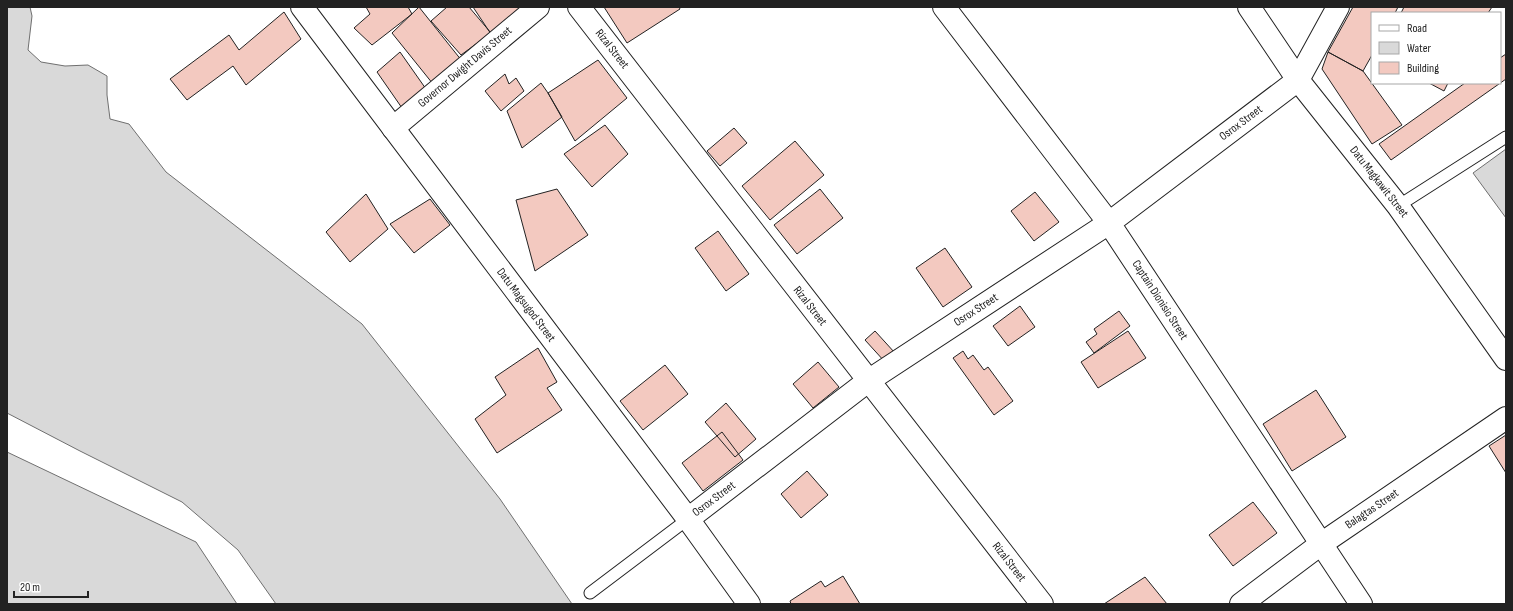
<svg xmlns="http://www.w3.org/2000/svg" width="1513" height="611" font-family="'Sofia Sans Condensed',sans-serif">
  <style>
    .water { fill: #d9d9d9; stroke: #6f6f6f }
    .building { fill: #f3c9c0; stroke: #222 }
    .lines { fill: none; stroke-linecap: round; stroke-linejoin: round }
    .lane-casing { stroke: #222; stroke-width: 13 }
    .street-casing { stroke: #222; stroke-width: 24 }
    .secondary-casing { stroke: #222; stroke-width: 24 }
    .lane { stroke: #fff; stroke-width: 11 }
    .street { stroke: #fff; stroke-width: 22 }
    .secondary { stroke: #fff; stroke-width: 22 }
    .labels { text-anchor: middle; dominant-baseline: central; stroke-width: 3; stroke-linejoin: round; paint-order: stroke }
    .street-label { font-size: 12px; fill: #222; stroke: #fff }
  </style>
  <rect width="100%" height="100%" fill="#fff"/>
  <path class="water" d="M7,7h23l2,9 -4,34 13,12 24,4 23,-1 19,11v19l3,24 19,5 37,48 196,152 138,175 72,105h-296l-38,-54 -56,-48 -102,-51 -73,-38z
    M1506,149v69l-33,-45z
    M7,452l189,90 41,62h-230z"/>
  <path class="building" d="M366,7h42l4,7 -40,31 -18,-17 16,-14z
    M419,7l43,54 -29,23 -41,-51z
    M447,7h22l22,26 -30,22 -30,-34z
    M473,7h53l-33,30z
    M604,7h75l1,2 -53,34z
    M1353,7h45l-3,6h-23v42l-9,16 -35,-19z
    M1404,7h88l-4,6h-87z
    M284,12l17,27 -55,46 -13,-19 -46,34 -17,-21 59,-44 10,15z
    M400,52l26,37 -24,19 -25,-36z
    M1328,52l35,19 39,54 -30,19 -50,-75z
    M1506,54v25l-115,81 -12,-16 86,-61h35v-25z
    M598,60l29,38 -52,43 -27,-48z
    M505,74l4,10 7,-6 8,13 -23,20 -16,-20z
    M541,83l7,10 14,24 -40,31 -15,-37z
    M1429,83h19l-4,8z
    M605,125l23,29 -36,33 -28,-33z
    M734,128l13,15 -27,23 -13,-15z
    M795,141l29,34 -54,45 -28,-34z
    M557,189l31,46 -53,36 -19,-71z
    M820,189l23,29 -46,36 -23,-29z
    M1035,192l24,30 -25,19 -23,-30z
    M366,194l22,35 -38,33 -24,-30z
    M430,199l20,26 -36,28 -24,-29z
    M718,231l31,43 -23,17 -31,-43z
    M945,248l27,39 -29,20 -27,-39z
    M1020,306l15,21 -27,19 -15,-20z
    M1119,311l11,15 -36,27 -8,-11 11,-8 -3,-5z
    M875,331l20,22 -10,9 -20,-22z
    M1128,331l18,27 -48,30 -17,-26z
    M538,348l19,34 -10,6 15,22 -65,43 -22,-34 31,-24 -11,-18z
    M963,351l5,8 5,-4 11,15 4,-3 25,34 -19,14 -41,-57z
    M818,362l21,25 -26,21 -20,-24z
    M665,365l23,29 -45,36 -23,-29z
    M1316,390l30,47 -54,34 -29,-47z
    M726,403l30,36 -21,18 -30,-35z
    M722,432l21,28 -40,31 -21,-28z
    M1506,435v38l-17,-27z
    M807,471l21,24 -27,23 -20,-24z
    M1253,502l24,31 -44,33 -24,-31z
    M843,576l17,28h-69l-1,-3 31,-20 4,6z
    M1145,577l22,27h-63z"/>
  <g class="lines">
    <g class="lane-casing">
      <path id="lane" d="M1398,206l108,-69
        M590,593l98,-74"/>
    </g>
    <g class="street-casing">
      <path id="street" d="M579,7l463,597
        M944,7l165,216
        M1249,7l49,73 100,126 108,153
        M393,128l145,-121
        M688,519l61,85
        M1241,604l80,-60 185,-126"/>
    </g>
    <g class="secondary-casing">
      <path id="secondary" d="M302,7l386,512 180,-138 241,-158 189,-143 40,-73
        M1109,223l252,381"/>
    </g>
    <use href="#lane" class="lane"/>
    <use href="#street" class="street"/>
    <use href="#secondary" class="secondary"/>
  </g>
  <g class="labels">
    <g class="street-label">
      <text transform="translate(612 49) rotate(52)">Rizal Street</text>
      <text transform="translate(465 67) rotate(-40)">Governor Dwight Davis Street</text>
      <text transform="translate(1241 123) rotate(-37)">Osrox Street</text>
      <text transform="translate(1379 182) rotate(52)">Datu Magkawit Street</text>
      <text transform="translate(1160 300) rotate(57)">Captain Dionisio Street</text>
      <text transform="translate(526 305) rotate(53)">Datu Magsugod Street</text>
      <text transform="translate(810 306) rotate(52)">Rizal Street</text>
      <text transform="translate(976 310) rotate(-33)">Osrox Street</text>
      <text transform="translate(714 499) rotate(-37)">Osrox Street</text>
      <text transform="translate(1372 509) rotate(-34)">Balagtas Street</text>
      <text transform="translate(1009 562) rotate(52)">Rizal Street</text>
    </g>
  </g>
  <rect width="1513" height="611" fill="none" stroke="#222222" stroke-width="16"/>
  <rect x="1371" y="12" width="130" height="72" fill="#ffffff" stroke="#a7a7a7"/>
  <rect x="1379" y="25" width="20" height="6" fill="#ffffff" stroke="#a7a7a7"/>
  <text x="1407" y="32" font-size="12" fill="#222222">Road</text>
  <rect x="1379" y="42" width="20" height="12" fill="#d9d9d9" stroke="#a7a7a7"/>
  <text x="1407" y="52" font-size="12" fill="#222222">Water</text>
  <rect x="1379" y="62" width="20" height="12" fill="#f3c9c0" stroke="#a7a7a7"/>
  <text x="1407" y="72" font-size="12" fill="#222222">Building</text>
  <path d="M14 591v6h74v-6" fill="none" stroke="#222222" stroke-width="2"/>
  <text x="20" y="591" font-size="12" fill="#222222" stroke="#ffffff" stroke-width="3" paint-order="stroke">20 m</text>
</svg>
